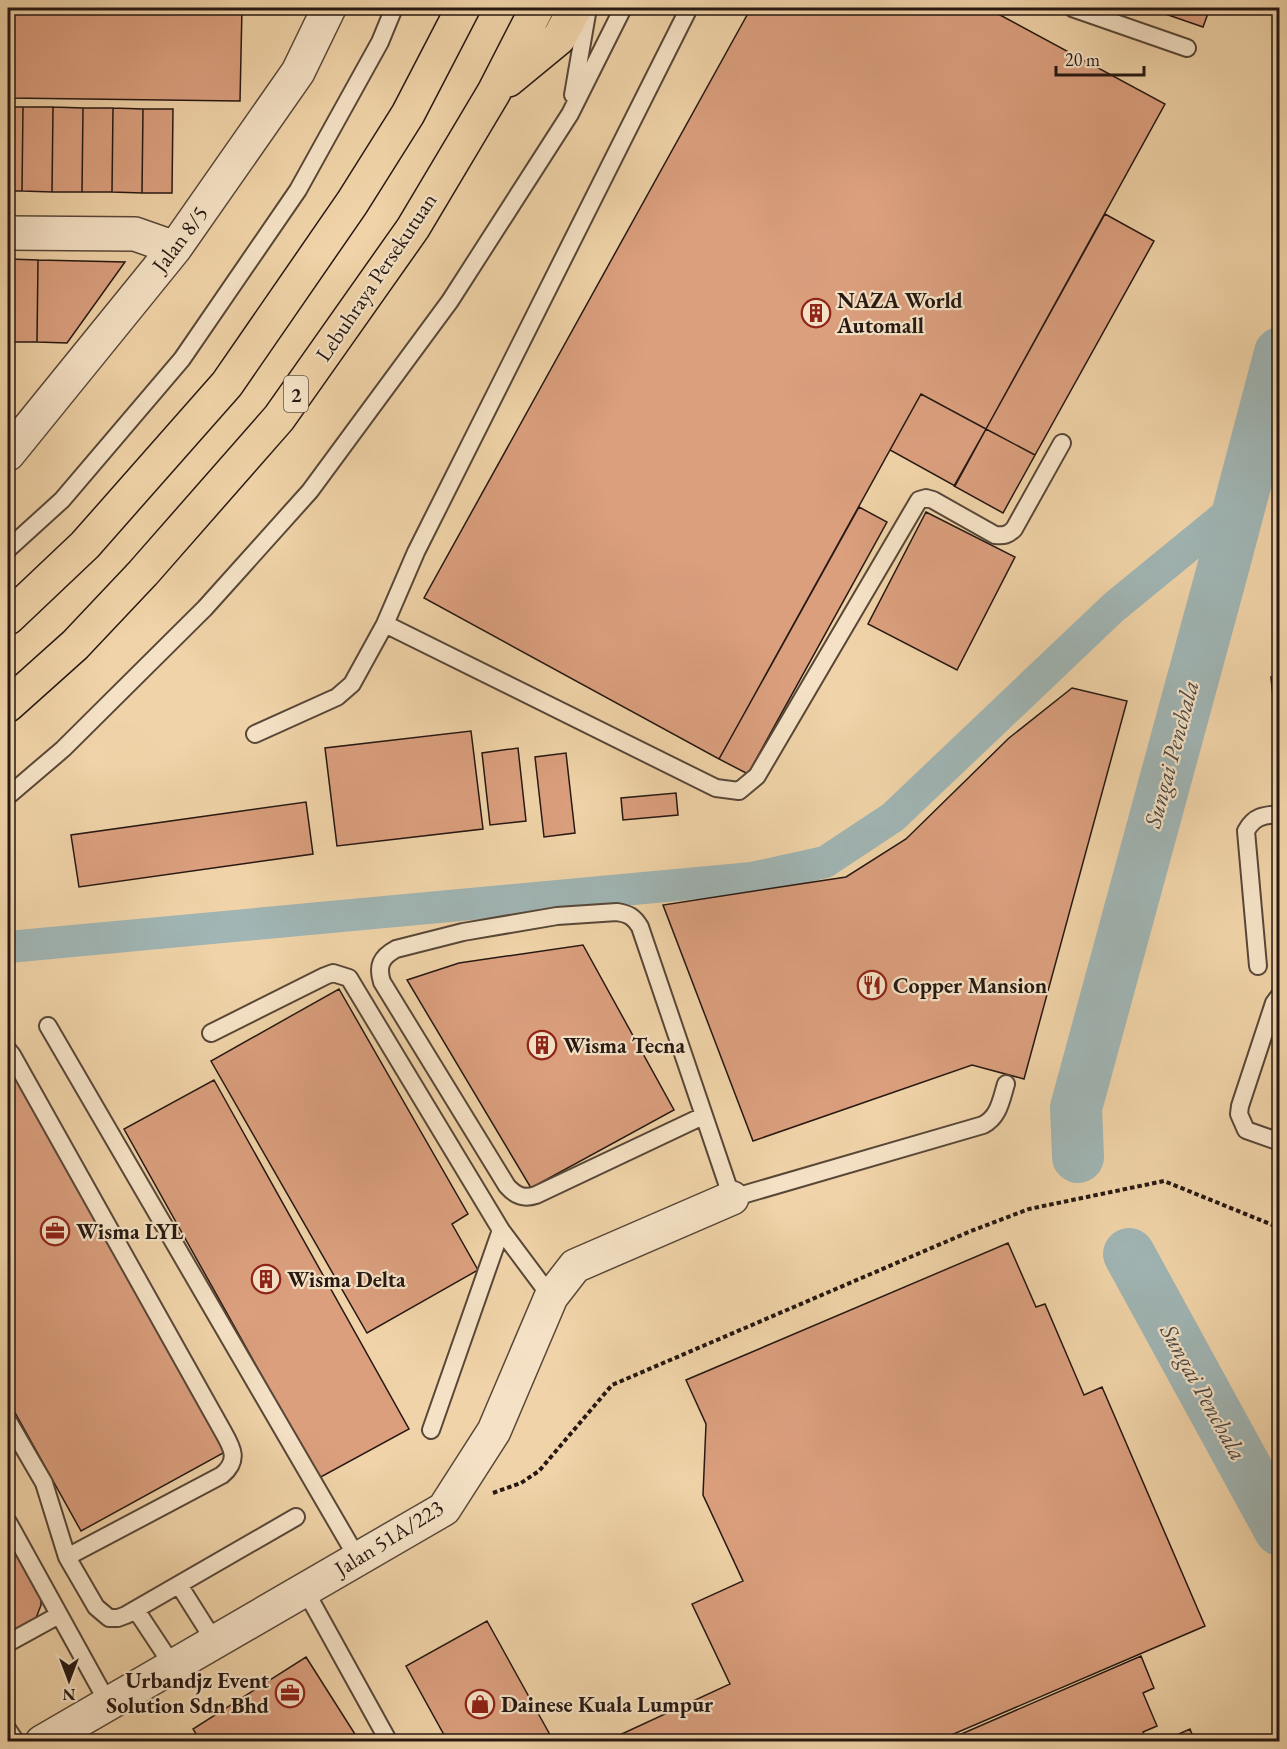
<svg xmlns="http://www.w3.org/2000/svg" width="1287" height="1749" font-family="'EB Garamond',serif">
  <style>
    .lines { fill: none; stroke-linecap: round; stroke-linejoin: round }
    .canal { stroke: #a0b5b4; stroke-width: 32 }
    .river { stroke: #a0b5b4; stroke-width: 52 }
    .building { fill: #db9f7e; stroke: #261812; stroke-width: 1.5 }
    .service-casing { stroke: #584738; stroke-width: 20 }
    .minor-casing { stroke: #584738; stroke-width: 36 }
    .trunk-casing { stroke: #261812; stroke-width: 36 }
    .path { stroke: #261812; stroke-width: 4; stroke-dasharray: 4.5 3; stroke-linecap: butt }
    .service { stroke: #f5e2c6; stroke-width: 16 }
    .minor { stroke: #f5e2c6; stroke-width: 33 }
    .trunk { stroke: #f0d3a8; stroke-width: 33 }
    .labels { text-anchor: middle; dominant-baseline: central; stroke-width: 4.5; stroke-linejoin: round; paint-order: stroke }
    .shield { fill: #f5e2c6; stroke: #645548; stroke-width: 1.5 }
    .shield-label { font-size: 21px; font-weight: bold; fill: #261812 }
    .street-label { font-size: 22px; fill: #261812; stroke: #f5e2c6 }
    .poi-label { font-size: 22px; font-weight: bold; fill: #261812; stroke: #f5e2c6; text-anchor: start }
    .water-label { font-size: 24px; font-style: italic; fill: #4b4743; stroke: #f5e2c6 }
  </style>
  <rect width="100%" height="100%" fill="#f0d3a8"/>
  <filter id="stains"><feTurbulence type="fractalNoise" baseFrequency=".00333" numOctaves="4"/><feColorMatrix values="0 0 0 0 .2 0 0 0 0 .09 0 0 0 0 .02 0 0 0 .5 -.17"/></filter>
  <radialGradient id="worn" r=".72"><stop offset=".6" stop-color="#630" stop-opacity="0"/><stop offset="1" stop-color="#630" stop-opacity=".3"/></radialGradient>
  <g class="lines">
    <path class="canal" d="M8,947l744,-69 73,-16 68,-45 221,-210 127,-104"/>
    <path class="river" d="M1078,1157l-2,-49 146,-536 58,-219
      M1129,1254l151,276"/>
  </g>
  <path class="building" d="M8,8h234l-2,93 -232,-3z
    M751,8h236l178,96 -179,325 -65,-35 -202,365 -295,-161z
    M1086,8h31l-3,9z
    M1148,8h62l-7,19z
    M8,107h15l-1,84h-14z
    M23,107h30l-1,85 -30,-1z
    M53,107l30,1 -1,84h-30z
    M83,108h30l-1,84h-30z
    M113,108l30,1 -1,84 -30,-1z
    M143,109h30l-1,84h-30z
    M1105,214l49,27 -119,214 -49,-26z
    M8,259l30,1 -1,82h-29z
    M38,260l87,2 -58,81 -30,-1z
    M921,394l65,35 -31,57 -65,-36z
    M986,429l49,26 -32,58 -49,-27z
    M859,507l28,15 -139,252 -29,-15z
    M926,512l89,45 -58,113 -89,-46z
    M1271,677h9v94z
    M1072,688l55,13 -103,378 -52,-14 -219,76 -90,-236 183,-28 60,-38 103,-101z
    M471,731l12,98 -146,17 -12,-98z
    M518,748l8,73 -36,4 -8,-72z
    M566,753l9,80 -31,4 -9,-80z
    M676,793l2,22 -55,5 -2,-22z
    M306,802l7,52 -234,33 -8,-52z
    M1275,826h5v62z
    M583,945l91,165 -143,78 -124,-208 52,-17z
    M339,989l129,225 -16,10 26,46 -111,63 -156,-272z
    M8,1063l217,389 -144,79 -73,-131z
    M214,1080l195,349 -90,49 -195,-349z
    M1008,1243l28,64 9,-3 39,91 18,-8 103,239 -270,116h-323l-1,-3 119,-55 -38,-80 51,-23 -40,-86 3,-71 -20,-44z
    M8,1541l33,54v10l-5,13 -28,16z
    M487,1621l67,121h-106l-42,-76z
    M1141,1656l13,32 -11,5 14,33 -14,6 4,10h-204z
    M306,1657l54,85h-159l-8,-13z
    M1190,1729l5,13h-34z"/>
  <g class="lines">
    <g class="service-casing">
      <path id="service" d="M689,8l-273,544 -31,72 331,164 23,3 18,-15 162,-276 7,-2 7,2 62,35c9,1 13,0 19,-6l48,-86
        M1072,8l115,40
        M573,95l15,-87
        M8,549l54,-49 120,-141 116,-169 82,-148 14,-34
        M255,734l82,-37 15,-13 33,-60
        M8,796l55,-47 142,-141 105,-117 140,-190 120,-187 53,-106
        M1258,966l-12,-135c8,-15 18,-16 34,-17
        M1280,995l-6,8 -34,103 -1,8 7,16 34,12
        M48,1026l310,533
        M211,1033l114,-57 8,-3 16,5 152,252 50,67
        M8,1050l4,5 209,373c10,18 20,31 1,47l-155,82
        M703,1116l-167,79c-12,4 -20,1 -29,-9l-125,-204c-5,-16 -1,-25 14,-33l67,-17 94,-16 60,-4c12,2 17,5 23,15l92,271 251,-73c16,-8 18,-25 23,-41
        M8,1421l36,62 23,74 29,50 13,11h9l8,-3 170,-98
        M431,1430l70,-200
        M8,1522l100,181
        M179,1585l36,57
        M305,1590l84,152
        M136,1610l37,56
        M8,1643l51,-28
        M8,1730l8,12"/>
    </g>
    <g class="minor-casing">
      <path id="minor" d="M8,233l127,1 40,14
        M8,454l167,-206 123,-176 31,-64
        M42,1742l402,-233 50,-78 57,-134 24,-31 157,-68"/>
    </g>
    <g class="trunk-casing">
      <path id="trunk" d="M508,80l51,-42 16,-30
        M8,618l77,-73 142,-161 125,-181 56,-89 55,-106
        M8,705l67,-60 68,-72 136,-155 134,-190 81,-136 43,-84"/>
    </g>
    <path class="path" d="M493,1493l28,-10 18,-12 73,-86 359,-154 58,-22 135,-28 116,47"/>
    <use href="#service" class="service"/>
    <use href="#minor" class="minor"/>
    <use href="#trunk" class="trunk"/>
  </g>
  <defs>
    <g id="building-ring" transform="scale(1.5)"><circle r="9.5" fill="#f5e2c6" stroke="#8f2418" stroke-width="1.5"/><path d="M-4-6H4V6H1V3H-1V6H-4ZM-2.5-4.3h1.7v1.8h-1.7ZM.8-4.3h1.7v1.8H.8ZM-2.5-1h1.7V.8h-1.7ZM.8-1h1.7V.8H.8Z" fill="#8f2418"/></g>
    <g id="restaurant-ring" transform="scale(1.5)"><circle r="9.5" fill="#f5e2c6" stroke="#8f2418" stroke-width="1.5"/><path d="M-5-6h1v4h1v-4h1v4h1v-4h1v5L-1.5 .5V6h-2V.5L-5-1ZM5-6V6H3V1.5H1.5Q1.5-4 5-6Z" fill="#8f2418"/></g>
    <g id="office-ring" transform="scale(1.5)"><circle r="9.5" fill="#f5e2c6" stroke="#8f2418" stroke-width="1.5"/><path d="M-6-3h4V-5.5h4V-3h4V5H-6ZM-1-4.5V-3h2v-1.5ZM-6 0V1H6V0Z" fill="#8f2418"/></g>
    <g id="shop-ring" transform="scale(1.5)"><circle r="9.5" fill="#f5e2c6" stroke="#8f2418" stroke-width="1.5"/><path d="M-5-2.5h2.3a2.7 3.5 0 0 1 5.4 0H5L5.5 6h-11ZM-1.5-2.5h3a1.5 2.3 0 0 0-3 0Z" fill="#8f2418"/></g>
  </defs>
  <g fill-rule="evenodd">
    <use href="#building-ring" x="816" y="313"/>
    <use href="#restaurant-ring" x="872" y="985"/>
    <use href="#building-ring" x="542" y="1045"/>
    <use href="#office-ring" x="55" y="1231"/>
    <use href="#building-ring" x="266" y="1279"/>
    <use href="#office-ring" x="290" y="1693"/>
    <use href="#shop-ring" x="480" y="1704"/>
  </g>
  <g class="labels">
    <rect class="shield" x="284" y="376" width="24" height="36" rx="4.5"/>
    <g class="shield-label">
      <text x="296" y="394">2</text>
    </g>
    <g class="street-label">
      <text transform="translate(180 239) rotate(-53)">Jalan 8/5</text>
      <text transform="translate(376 277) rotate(-56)">Lebuhraya Persekutuan</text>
      <text transform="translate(389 1538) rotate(-32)">Jalan 51A/223</text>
    </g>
    <g class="poi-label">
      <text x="837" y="300">NAZA World<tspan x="837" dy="25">Automall</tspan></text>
      <text x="893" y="985">Copper Mansion</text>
      <text x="563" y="1045">Wisma Tecna</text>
      <text x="76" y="1231">Wisma LYL</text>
      <text x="287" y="1279">Wisma Delta</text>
      <text x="269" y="1680" text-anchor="end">Urbandjz Event<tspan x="269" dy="25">Solution Sdn Bhd</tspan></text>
      <text x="501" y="1704">Dainese Kuala Lumpur</text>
    </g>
    <g class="water-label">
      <text transform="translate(1171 754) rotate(-75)">Sungai Penchala</text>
      <text transform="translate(1204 1392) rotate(61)">Sungai Penchala</text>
    </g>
  </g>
  <rect width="1287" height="1749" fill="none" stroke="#f0d3a8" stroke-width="30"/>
  <rect x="9" y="9" width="1269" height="1731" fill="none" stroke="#261812" stroke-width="3"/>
  <rect x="15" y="15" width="1257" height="1719" fill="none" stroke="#261812" stroke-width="1.5"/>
  <g transform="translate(69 1680) rotate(180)" stroke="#f5e2c6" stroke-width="4.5" paint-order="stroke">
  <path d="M0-4.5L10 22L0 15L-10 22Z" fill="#261812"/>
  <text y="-9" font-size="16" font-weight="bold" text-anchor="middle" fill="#261812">N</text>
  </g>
  <path d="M1056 66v9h88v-9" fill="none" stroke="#261812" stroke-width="3"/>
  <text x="1065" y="66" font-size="18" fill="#261812" stroke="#f5e2c6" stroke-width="4.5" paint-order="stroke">20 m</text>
  <rect width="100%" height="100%" filter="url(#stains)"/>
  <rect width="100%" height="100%" fill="url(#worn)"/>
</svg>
